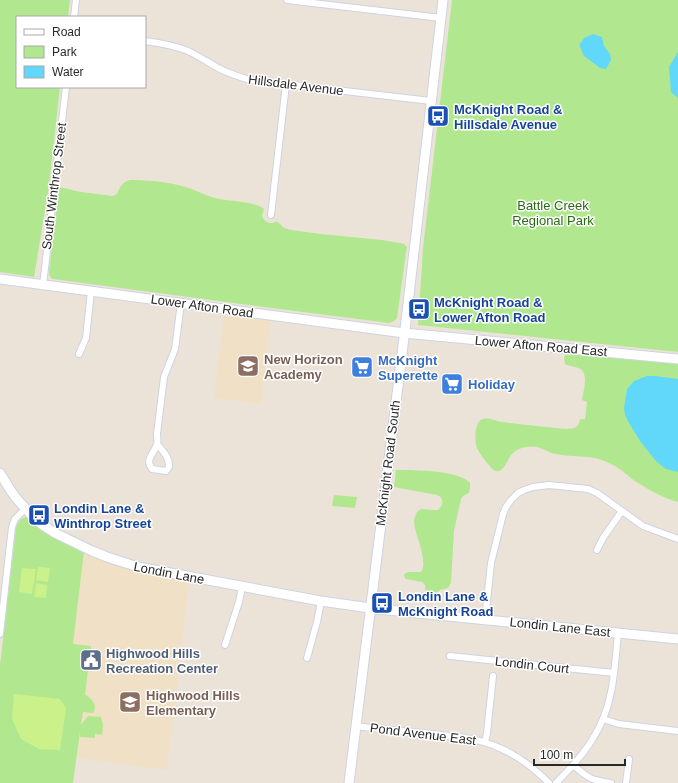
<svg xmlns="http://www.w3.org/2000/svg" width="678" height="783" font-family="Helvetica,sans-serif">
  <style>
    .education { fill: #f0e0c6 }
    .green { fill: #b1e88f }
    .pitch { fill: #caf18a }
    .water { fill: #61d7f9 }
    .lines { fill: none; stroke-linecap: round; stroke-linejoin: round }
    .street-casing { stroke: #cdd3e3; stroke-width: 8 }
    .secondary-casing { stroke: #cdd3e3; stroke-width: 11 }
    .street { stroke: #fff; stroke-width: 6 }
    .secondary { stroke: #fff; stroke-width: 9 }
    .labels { text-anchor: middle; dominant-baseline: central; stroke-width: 3; stroke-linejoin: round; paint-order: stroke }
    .street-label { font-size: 13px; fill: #282828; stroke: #fff }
    .transit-label { font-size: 13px; font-weight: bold; fill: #164399; stroke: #fff; text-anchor: start }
    .park-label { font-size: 13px; fill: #296b13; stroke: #fff }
    .education-label { font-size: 13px; font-weight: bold; fill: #785e54; stroke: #fff; text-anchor: start }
    .shop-label { font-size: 13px; font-weight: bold; fill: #366cbe; stroke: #fff; text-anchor: start }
    .service-label { font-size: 13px; font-weight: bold; fill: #4e5e75; stroke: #fff; text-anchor: start }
  </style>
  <rect width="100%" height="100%" fill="#ece3d8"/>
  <path class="education" d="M224,315l47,6 -10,83 -47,-6z
    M84,551l29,13 32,10 44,8 -22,188 -90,-12 14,-111 -18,-3z"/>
  <path class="green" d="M0,0h70l-2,17h-51v70h43l-11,99 -15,91 -34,-5z
    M452,0h226v352l-260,-27 5,-77z
    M130,180c19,0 41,2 59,8 9,3 17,8 26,10 15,4 37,2 49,11l-2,7c3,7 9,9 15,5l7,7 7,2 30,4 61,6 23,4v2h2l-10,72 -3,3 -5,2 -125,-16 -211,-28c-3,-1 -4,-4 -4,-7l10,-85 22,5 32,4 4,-2c3,-7 5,-12 13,-14z
    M569,354l109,10v138c-16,-4 -32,-14 -46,-23 -7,-6 -14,-12 -23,-16 -17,-9 -35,-5 -53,-9 -7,-1 -13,-6 -20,-7 -8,-1 -17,0 -23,6 -5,4 -9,21 -17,18 -5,-1 -17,-18 -19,-23 -3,-6 -2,-25 4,-28 6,-4 15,1 21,2 21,3 43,5 64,7 9,-1 12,0 14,-10h5l2,-17 -5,-2c1,-9 8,-28 -4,-32 -5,-2 -9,-2 -13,-4l-1,-6 1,-3z
    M396,470c17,0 64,0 74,13v5l-1,5 -6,3 -2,3 -7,32 -3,52 -3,5 -8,2 -9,7h-4l-1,-2 -1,-10 -3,-3 -16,-3 -1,-1 -1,-3 2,-2 3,-1h12c8,-11 -7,-38 -7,-51 0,-3 2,-6 3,-9l4,-3 13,1h4c6,-5 6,-12 -1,-15l-43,-8z
    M334,495l23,2 -2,11 -23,-2z
    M26,517l58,34 -11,93 18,2 -6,49 3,1c5,5 10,10 5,17l-10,-1 -2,13 7,-9 13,1 2,8 -1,10 -7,-1v4l-15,-1v-5l-7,51h-73v-118l16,-137c3,-6 3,-9 10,-11z"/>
  <path class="pitch" d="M38,567l12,1 -2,14 -12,-2z
    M22,568l14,1 -4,25 -13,-2z
    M36,583l11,2 -1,13 -12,-1z
    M14,694l46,5 6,9 -6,42 -21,-1 -18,-10 -9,-20z"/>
  <path class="water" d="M593,34l9,3 2,9 6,8 1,6 -5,9 -6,-1 -16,-12 -4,-9v-3l4,-6z
    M678,52v46l-7,-6 -2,-25z
    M647,376h8l23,3v93l-12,-3 -10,-8 -16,-20 -11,-18 -4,-8 -1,-7 3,-19 7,-8z"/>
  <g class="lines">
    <g class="street-casing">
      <path id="street" d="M287,0l154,18
        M74,17l2,-17
        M145,41c15,2 29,4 43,10 11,5 21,12 32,18 10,5 20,8 30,11l181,21
        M271,215l15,-131
        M43,285l23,-198
        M79,354l7,-16 5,-47
        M157,444c6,7 13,14 12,23l-3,4 -14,-2c-8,-10 3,-16 5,-25 1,-2 0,-7 0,-10l7,-57 11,-28 6,-46
        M597,550l6,-12 19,-27
        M485,620l6,-57 12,-49 3,-7 5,-7 7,-7 6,-3 9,-3 16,-2 39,4 9,4 46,33 35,13
        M0,634l12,-107 3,-8 10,-10
        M225,645l14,-43 3,-15
        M450,656l164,17
        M307,658l10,-36 4,-21
        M603,719l16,5 59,7
        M356,726c22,3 45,5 67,7 27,3 54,4 79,16 18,8 33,20 47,34
        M485,742l2,-9 6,-57
        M573,765c16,14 18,15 38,18
        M556,783c27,-27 48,-53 55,-91 4,-19 5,-39 7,-59
        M626,783l3,-24"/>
    </g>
    <g class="secondary-casing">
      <path id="secondary" d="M0,279l404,54 274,26
        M0,473l9,15 7,10 19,21 9,7 11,7 37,18 15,6 31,10 183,34 56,8 301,30
        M349,783l57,-462 37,-321"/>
    </g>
    <use href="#street" class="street"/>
    <use href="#secondary" class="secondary"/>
  </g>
  <defs>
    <g id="bus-square" transform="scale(1.15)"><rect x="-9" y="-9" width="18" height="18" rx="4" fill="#1a4fb4" stroke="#fff"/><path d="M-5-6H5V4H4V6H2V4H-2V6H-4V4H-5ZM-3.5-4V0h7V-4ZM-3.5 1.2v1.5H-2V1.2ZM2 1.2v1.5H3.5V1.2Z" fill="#fff"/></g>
    <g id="school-square" transform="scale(1.15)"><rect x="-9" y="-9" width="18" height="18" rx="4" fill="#8d6e63" stroke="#fff"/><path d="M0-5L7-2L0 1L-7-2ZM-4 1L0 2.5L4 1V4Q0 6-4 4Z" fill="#fff"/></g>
    <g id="supermarket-square" transform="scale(1.15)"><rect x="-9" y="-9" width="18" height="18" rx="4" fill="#3f7fe0" stroke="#fff"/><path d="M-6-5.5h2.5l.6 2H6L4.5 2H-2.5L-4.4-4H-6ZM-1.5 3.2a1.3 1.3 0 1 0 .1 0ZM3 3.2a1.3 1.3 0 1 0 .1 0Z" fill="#fff"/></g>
    <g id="civic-square" transform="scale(1.15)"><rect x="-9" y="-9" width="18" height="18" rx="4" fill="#5c6f8a" stroke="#fff"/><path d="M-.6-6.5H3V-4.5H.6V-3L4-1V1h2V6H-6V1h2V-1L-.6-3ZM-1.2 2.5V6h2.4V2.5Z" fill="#fff"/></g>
  </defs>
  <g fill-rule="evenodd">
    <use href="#bus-square" x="438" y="116"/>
    <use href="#bus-square" x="419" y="309"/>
    <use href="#school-square" x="248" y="366"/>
    <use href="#supermarket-square" x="362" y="367"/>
    <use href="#supermarket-square" x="452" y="384"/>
    <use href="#bus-square" x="39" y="515"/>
    <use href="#bus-square" x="382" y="603"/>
    <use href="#civic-square" x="91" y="660"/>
    <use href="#school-square" x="130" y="702"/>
  </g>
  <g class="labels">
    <g class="street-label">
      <text transform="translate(296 85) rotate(7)">Hillsdale Avenue</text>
      <text transform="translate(54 186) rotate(-83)">South Winthrop Street</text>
      <text transform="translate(202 306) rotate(8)">Lower Afton Road</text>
      <text transform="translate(541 346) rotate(5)">Lower Afton Road East</text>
      <text transform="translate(388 463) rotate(-83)">McKnight Road South</text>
      <text transform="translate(169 573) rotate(11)">Londin Lane</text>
      <text transform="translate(560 627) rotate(6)">Londin Lane East</text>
      <text transform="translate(532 665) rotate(6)">Londin Court</text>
      <text transform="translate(423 734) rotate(7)">Pond Avenue East</text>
    </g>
    <g class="transit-label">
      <text x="454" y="109">McKnight Road &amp;<tspan x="454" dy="15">Hillsdale Avenue</tspan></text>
      <text x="434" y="302">McKnight Road &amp;<tspan x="434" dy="15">Lower Afton Road</tspan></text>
      <text x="54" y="508">Londin Lane &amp;<tspan x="54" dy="15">Winthrop Street</tspan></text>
      <text x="398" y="596">Londin Lane &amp;<tspan x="398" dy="15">McKnight Road</tspan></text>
    </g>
    <g class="park-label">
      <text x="553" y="205">Battle Creek<tspan x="553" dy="15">Regional Park</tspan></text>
    </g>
    <g class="education-label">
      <text x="264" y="359">New Horizon<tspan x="264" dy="15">Academy</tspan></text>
      <text x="146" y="695">Highwood Hills<tspan x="146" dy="15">Elementary</tspan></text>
    </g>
    <g class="shop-label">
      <text x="378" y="360">McKnight<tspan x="378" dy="15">Superette</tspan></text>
      <text x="468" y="384">Holiday</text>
    </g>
    <g class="service-label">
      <text x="106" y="653">Highwood Hills<tspan x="106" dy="15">Recreation Center</tspan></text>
    </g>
  </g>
  <rect x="16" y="16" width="130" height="72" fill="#ffffff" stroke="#a9a9a9"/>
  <rect x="24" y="29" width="20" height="6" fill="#ffffff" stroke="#a9a9a9"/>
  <text x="52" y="36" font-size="12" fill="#282828">Road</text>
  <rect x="24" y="46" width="20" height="12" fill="#b1e88f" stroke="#a9a9a9"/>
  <text x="52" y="56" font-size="12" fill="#282828">Park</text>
  <rect x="24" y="66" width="20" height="12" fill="#61d7f9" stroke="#a9a9a9"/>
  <text x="52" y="76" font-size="12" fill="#282828">Water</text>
  <path d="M534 759v6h91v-6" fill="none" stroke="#282828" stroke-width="2"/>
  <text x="540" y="759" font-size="12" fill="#282828" stroke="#ffffff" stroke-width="3" paint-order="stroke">100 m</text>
</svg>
